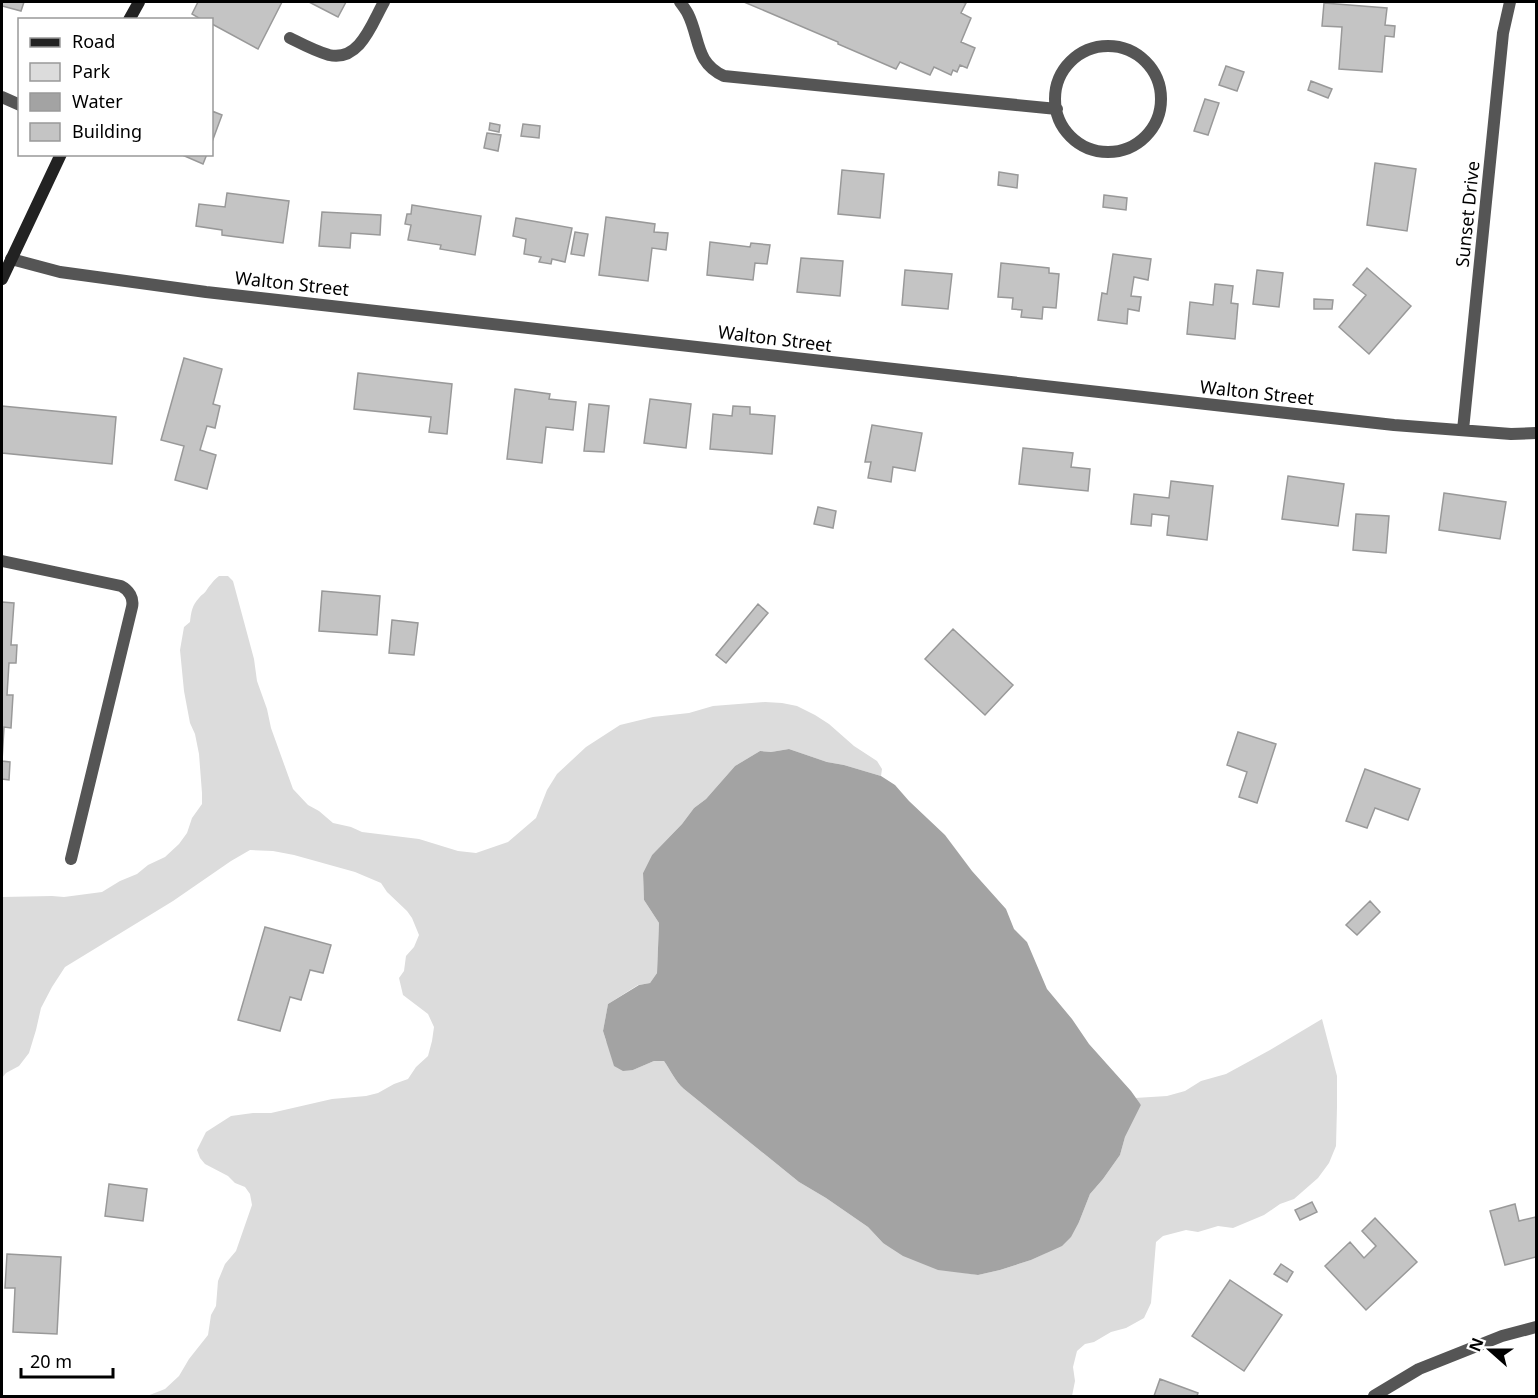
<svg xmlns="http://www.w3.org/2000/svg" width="1538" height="1398" font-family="'Noto Sans',sans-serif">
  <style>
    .green { fill: #dcdcdc }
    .water { fill: #a3a3a3 }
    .building { fill: #c4c4c4; stroke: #999; stroke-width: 1.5 }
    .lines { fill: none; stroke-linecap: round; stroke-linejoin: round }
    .service { stroke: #555; stroke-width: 12 }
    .minor { stroke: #555; stroke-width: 12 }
    .secondary { stroke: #222; stroke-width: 12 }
    .labels { text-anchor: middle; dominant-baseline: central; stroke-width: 4.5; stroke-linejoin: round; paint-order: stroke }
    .street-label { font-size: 18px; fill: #000; stroke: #fff }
  </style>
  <rect width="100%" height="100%" fill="#fff"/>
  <path class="green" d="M219,576h9l5,5 21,78 3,22 10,28 4,19 22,61 15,16 11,6 14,12 18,4 11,5 57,7 39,12 18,2 32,-11 28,-24 11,-28 10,-16 29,-27 34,-22 33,-8 36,-4 24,-7 52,-4 17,1 15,3 18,9 14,9 25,22 23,15 5,8 -1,7 -37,-11 -17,-3 -38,-13 -18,3 -11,-1 -25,15 -29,33 -12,9 -12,16 -30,31 -9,18 1,27 15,23 -2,50 -7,10 -12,2 -30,19 -5,27 3,10 27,29 21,-9h10c7,10 11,20 20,28l115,93 27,16 42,29 15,16 76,29 19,3 22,-5 31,-10 15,-7 33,-31 11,-28 13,-15 17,-24 5,-18 16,-32 -6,-7 32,-2 18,-5 16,-10 25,-7 44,-24 52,-31 15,57v31l-1,39 -7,17 -11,15 -24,21 -14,5 -16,11 -31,13 -15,-2 -20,6 -12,-2 -23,6 -7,6 -5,61 -7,15 -18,10 -15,4 -17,10 -9,2 -8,7 -4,16 2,14 -3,15h-925l18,-7 14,-13 10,-17 19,-24 3,-20 5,-9 2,-25 7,-17 11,-13 16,-46 -2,-11 -5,-7 -10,-4 -7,-7 -23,-12 -5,-6 -3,-8 9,-18 25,-16 22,-3h18l61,-14 34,-3 12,-3 16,-9 14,-5 8,-12 12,-11 4,-15 2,-14 -6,-13 -25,-19 -4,-17 5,-7 2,-15 8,-9 5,-12 -7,-17 -5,-7 -20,-19 -6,-9 -26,-11 -61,-17 -21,-4 -23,-1 -19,11 -58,40 -108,66 -13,20 -11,21 -5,22 -7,23 -10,13 -13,7 -4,5v-181l50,-1 12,1 38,-5 18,-11 17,-7 11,-9 17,-8 14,-13 8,-11 5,-15 10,-14v-11l-3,-39 -4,-20 -5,-11 -6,-32 -4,-41 4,-23 6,-5c1,-9 2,-17 9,-24 4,-5 3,-2 7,-7 4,-6 7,-10 13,-15z"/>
  <path class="water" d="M789,749l38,13 17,3 37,11 14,9 14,16 36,34 27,36 34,38 8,20 13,13 20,47 25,30 17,25 42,47 10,14 -16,32 -5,18 -17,24 -13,15 -11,28 -8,15 -9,9 -31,14 -31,10 -22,5 -40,-5 -35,-14 -20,-13 -15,-16 -42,-29 -27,-16 -115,-93c-9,-8 -13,-18 -20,-28h-10l-21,9 -10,1 -9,-5 -11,-35 5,-27 31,-19 11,-2 7,-10 2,-50 -15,-23 -1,-27 9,-18 30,-31 12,-16 12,-9 29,-33 25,-15 11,1z"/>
  <path class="building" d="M2,2h22l-3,9 -19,-5z
    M198,2h84l-24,47 -46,-25v-4h-10l-10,-6z
    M309,2h37l-8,15z
    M744,2h218l4,1 -5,10 10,5 -10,24 14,6 -8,20 -7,-3 -3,7 -4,-2 -2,5 -17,-8 -4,8 -30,-13 -4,7 -58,-25v-2z
    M1324,3l63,5 -2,17 10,1 -1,11 -9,-1 -3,36 -43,-3 3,-42 -20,-1z
    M1226,66l18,6 -7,19 -18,-6z
    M1311,81l21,8 -4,9 -20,-8z
    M1205,99l14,4 -11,32 -14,-4z
    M212,111l10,4 -10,27z
    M490,123l10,2 -1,7 -10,-2z
    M523,124l17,2 -1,12 -18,-2z
    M487,133l14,2 -3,16 -14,-3z
    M180,154h27l-4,10z
    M1375,163l41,6 -9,62 -40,-6z
    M842,170l42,4 -4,44 -42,-4z
    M999,172l19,3 -1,13 -19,-3z
    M227,193l62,8 -6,42 -61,-8v-5l-26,-4 3,-22 26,3z
    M1104,195l23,3 -1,12 -23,-3z
    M412,205l69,11 -6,39 -35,-6 1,-4 -33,-5 3,-15 -6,-1 2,-10h4z
    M322,212l59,3 -1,20 -29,-2 -1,15 -31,-2z
    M606,217l49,7 -1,8 14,1 -2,17 -14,-2 -4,33 -49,-6z
    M516,218l56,10 -7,34 -13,-3 -1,5 -12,-2 2,-5 -17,-3 2,-15 -13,-3z
    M575,232l13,2 -4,22 -13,-2z
    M710,242l40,5 1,-4 19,2 -3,19 -12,-1 -2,17 -46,-5z
    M1113,254l38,5 -3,21 -14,-3 -3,19 10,1 -2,14 -11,-2 -1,15 -29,-4 4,-27 5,1z
    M801,258l42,3 -3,35 -43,-4z
    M1001,263l48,5v5l10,1 -3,34 -13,-1 -1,12 -21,-2 1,-7 -10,-1 1,-11 -15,-1z
    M1367,268l44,38 -42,48 -30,-27 27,-32 -13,-10z
    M905,270l47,4 -4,35 -46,-4z
    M1257,270l26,3 -4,34 -26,-3z
    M1215,284l18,2 -2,17 7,1 -3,35 -48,-5 3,-32 23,3z
    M1314,299l19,1 -1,9h-18z
    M184,358l38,11 -9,35 7,2 -5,22 -8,-2 -7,24 16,5 -9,34 -32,-9 9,-34 -23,-6z
    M358,373l94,11 -5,50 -18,-2 2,-15 -77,-8z
    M515,389l35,5 -1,5 27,3 -3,28 -27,-3 -4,36 -35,-4z
    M650,399l41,5 -5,44 -42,-5z
    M589,404l20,2 -5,46 -20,-1z
    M2,406l114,11 -4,47 -110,-11z
    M733,406l17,1v7l25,2 -3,38 -62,-5 3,-35 19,2z
    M872,425l50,8 -7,38 -22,-4 -2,15 -23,-4 3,-16h-6z
    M1023,448l50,5 -2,14 19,2 -2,22 -69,-7z
    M1288,476l56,8 -6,42 -56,-7z
    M1171,481l42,5 -6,54 -40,-5 2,-19 -17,-2 -1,12 -20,-2 3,-30 35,4z
    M1444,493l62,9 -6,37 -61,-9z
    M818,507l18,4 -3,17 -19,-4z
    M1356,514l33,2 -3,37 -33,-3z
    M322,591l58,5 -3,39 -58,-4z
    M2,602l12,1 -3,42h6l-1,18h-7l-2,32h6l-2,33 -7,-1 -2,34 8,1 -1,18 -7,-1z
    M758,604l10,9 -42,50 -10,-8z
    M392,620l26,3 -4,32 -25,-2z
    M953,629l60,56 -28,30 -60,-56z
    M1238,732l38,12 -19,59 -18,-6 8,-25 -20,-7z
    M1365,769l55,20 -12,31 -33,-12 -8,20 -21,-7z
    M1370,901l10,11 -23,23 -11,-10z
    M265,927l66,18 -8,28 -13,-3 -9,30 -11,-3 -10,34 -42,-11z
    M109,1184l38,5 -4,32 -38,-5z
    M1312,1202l5,10 -17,8 -5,-10z
    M1515,1204l4,17 17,-4v40l-31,8 -15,-54z
    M1375,1218l42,44 -51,48 -41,-44 25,-24 14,16 12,-12 -14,-15z
    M7,1254l54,3 -4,77 -44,-2 2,-44h-10z
    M1281,1264l12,8 -6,10 -13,-8z
    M1230,1280l52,35 -38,56 -52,-35z
    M1160,1379l38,14 -1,3h-43z"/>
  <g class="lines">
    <path class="service" d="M680,2c3,4 6,8 8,12 12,24 7,49 36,62l333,33
      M290,38c12,6 25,13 39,17 31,7 43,-32 55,-53
      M1055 99a53 53 0 1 1 106 0a53 53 0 1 1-106 0Z
      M2,97l18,8
      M2,561l119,25c8,4 13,12 11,21l-61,252"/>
    <path class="minor" d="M11,259l49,13 146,20 1188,133 117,9 25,-1
      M1463,430l40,-397 7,-31
      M1374,1396l45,-27 83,-33 34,-9"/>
    <path class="secondary" d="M129,20l10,-18
      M2,279l59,-125"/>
  </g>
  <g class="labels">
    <g class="street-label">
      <text transform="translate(1467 214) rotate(-84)">Sunset Drive</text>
      <text transform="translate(292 283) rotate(6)">Walton Street</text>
      <text transform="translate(775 338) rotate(7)">Walton Street</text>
      <text transform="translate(1257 392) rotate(6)">Walton Street</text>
    </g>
  </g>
  <rect width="1538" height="1398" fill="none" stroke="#000000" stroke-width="6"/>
  <rect x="18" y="18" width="195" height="138" fill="#ffffff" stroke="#999999" stroke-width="1.5"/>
  <rect x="30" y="38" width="30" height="9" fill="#222222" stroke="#999999" stroke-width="1.5"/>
  <text x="72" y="48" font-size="18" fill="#000000">Road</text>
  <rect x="30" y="63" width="30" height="18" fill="#dcdcdc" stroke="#999999" stroke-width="1.5"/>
  <text x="72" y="78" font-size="18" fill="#000000">Park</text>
  <rect x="30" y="93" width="30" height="18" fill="#a3a3a3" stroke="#999999" stroke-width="1.5"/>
  <text x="72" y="108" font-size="18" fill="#000000">Water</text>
  <rect x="30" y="123" width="30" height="18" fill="#c4c4c4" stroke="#999999" stroke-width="1.5"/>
  <text x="72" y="138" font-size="18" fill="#000000">Building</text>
  <g transform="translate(1490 1350) rotate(291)" stroke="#ffffff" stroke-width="4.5" paint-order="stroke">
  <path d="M0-4.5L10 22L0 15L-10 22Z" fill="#000000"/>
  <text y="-9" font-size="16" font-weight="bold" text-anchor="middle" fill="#000000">N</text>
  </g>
  <path d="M21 1368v9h92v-9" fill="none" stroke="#000000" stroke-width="3"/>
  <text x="30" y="1368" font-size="18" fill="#000000" stroke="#ffffff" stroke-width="4.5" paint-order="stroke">20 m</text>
</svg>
